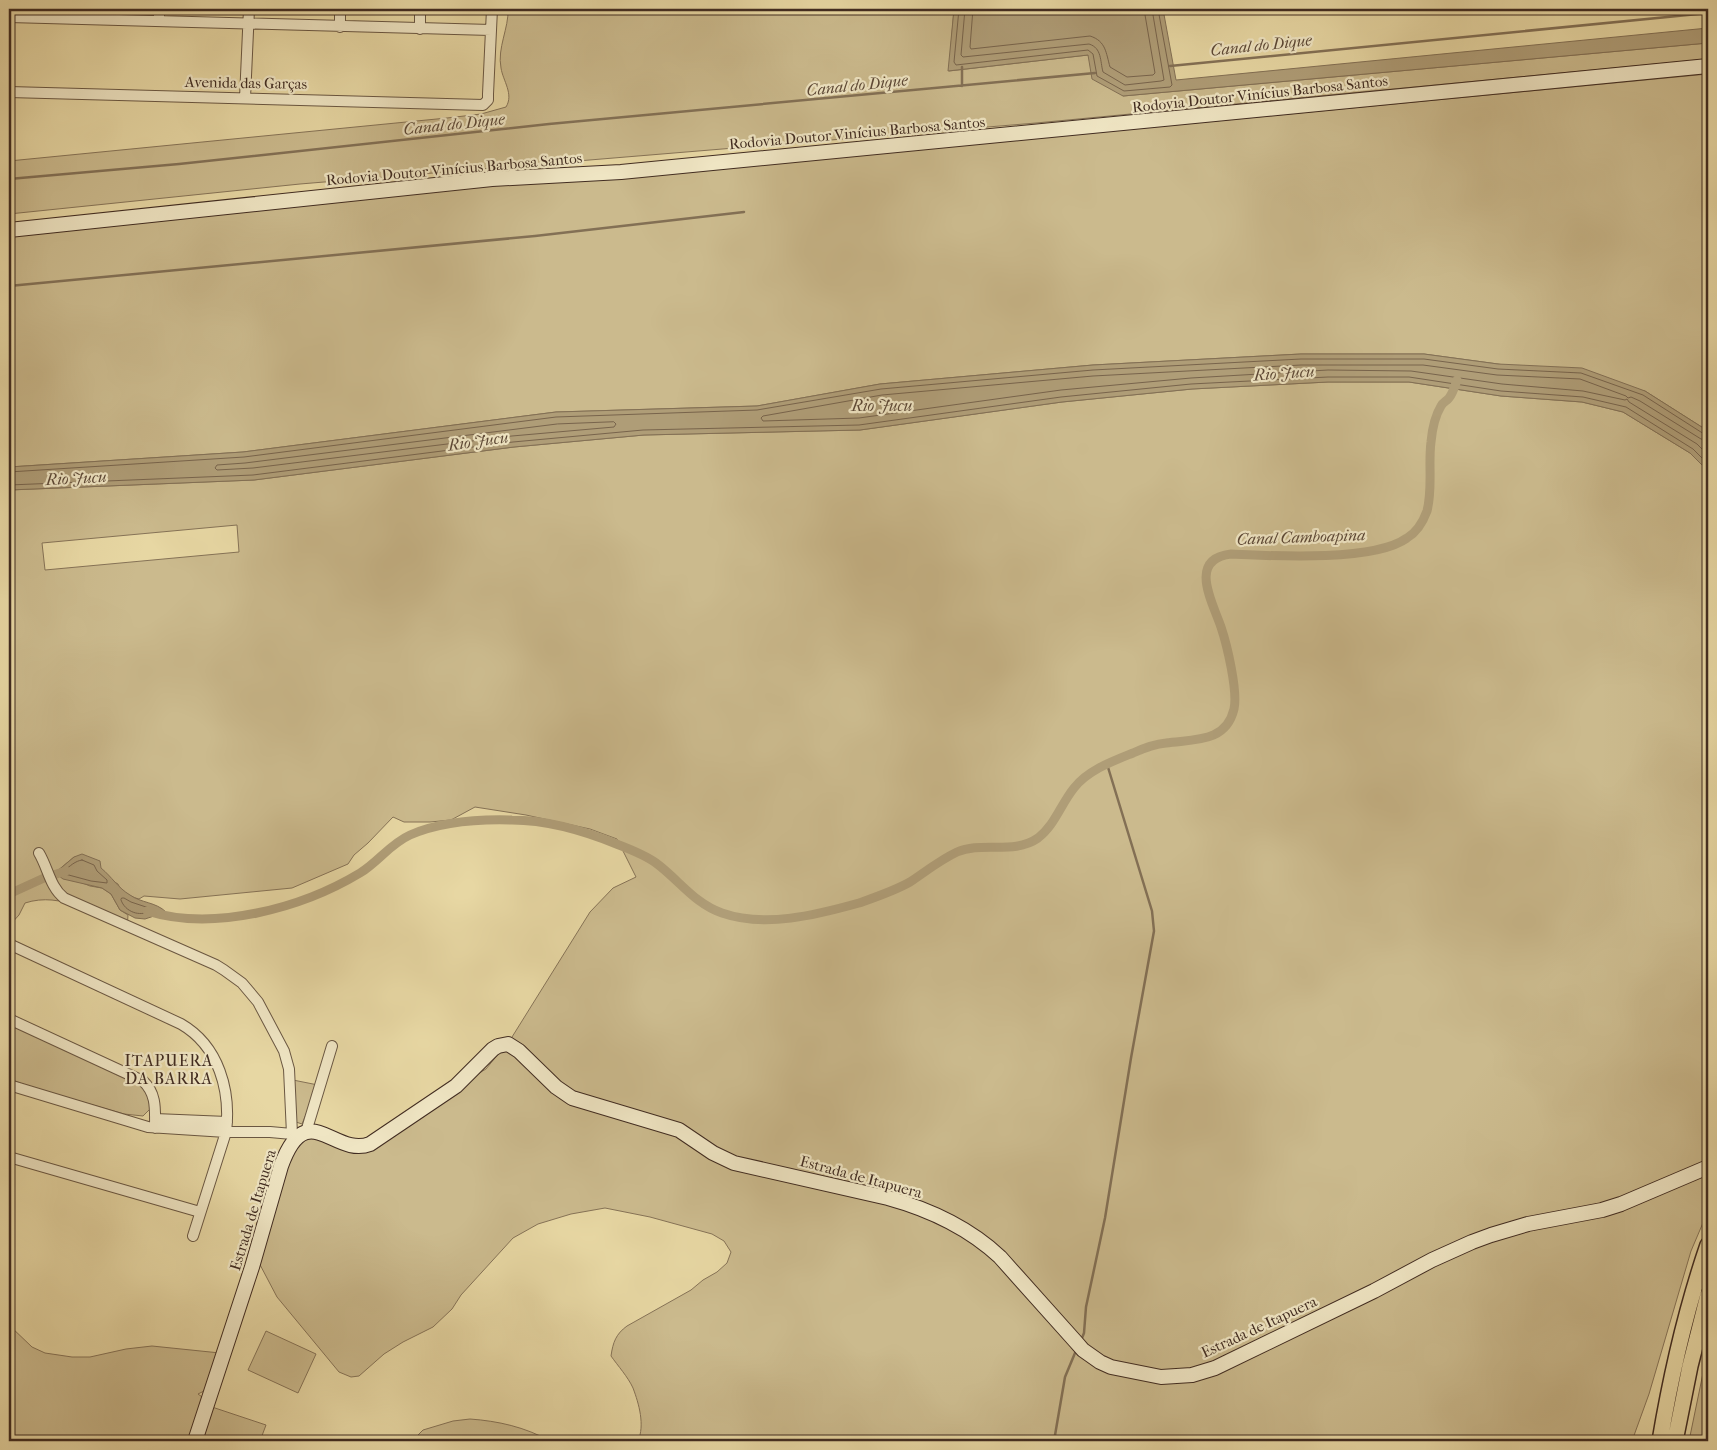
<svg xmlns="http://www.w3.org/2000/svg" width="1717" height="1450" font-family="'IM FELL French Canon',serif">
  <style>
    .green { fill: #cbba8d; stroke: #867357; fill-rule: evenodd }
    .water { fill: #af9d77; stroke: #837055 }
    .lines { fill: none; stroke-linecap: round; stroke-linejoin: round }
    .shore { stroke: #78644c; stroke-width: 1 }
    .stream { stroke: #837055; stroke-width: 2.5 }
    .canal { stroke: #af9d77; stroke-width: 9 }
    .street-casing { stroke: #6a5742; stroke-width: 12 }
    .secondary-casing { stroke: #412c21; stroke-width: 16 }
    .primary-casing { stroke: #412c21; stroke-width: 18 }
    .street { stroke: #efe5c3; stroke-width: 10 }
    .secondary { stroke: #efe5c3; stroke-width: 14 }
    .primary { stroke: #e7d7a3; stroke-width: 15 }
    .labels { text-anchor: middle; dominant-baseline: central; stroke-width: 4.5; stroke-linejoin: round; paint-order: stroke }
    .street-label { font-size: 15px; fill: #412c21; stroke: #efe5c3 }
    .water-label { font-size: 16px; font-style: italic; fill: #5c4836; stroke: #efe5c3 }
    .neighbourhood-label { font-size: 16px; letter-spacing: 1px; fill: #412c21; stroke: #efe5c3 }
  </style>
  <rect width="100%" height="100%" fill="#e7d7a3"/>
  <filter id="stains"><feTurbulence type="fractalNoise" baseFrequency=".004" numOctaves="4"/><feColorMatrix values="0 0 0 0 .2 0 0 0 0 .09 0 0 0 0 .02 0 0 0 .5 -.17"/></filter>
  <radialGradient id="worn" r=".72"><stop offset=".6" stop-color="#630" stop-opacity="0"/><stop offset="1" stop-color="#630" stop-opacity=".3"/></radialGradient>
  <path class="green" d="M508,9h446l-5,62 139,-16 35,41 585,-53v16l-672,64 -736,61 -291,30v-53l438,-43 34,-4 25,-7c8,-13 -3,-26 -5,-39 -4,-20 8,-40 7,-59z
    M1708,74v357l-63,-40 -147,-27 -74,-10h-123l-208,11 -213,19 -123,22 -201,6 -313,40 -234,15v-238l292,-30 736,-61z
    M1328,382h81l92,14 81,6 41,10 67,41 18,18v740l-17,40 -42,143 -17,47h-994c7,-16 1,-37 -5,-53 -5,-11 -15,-22 -22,-32 2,-14 5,-22 16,-30l64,-36 12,-10 14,-8 10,-9 4,-11 -7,-11 -12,-7 -62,-17 -45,-9 -34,6 -33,10 -25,14 -52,57 -9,14 -19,18 -30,15 -19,12 -25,22 -8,1 -12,-5 -62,-75 -20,-38 20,-64 19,-49 12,-10 46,12 132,-79 26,-32 78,-125 23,-24 23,-11 -19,-38 -27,-10 -64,-14 -51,-8 -24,13 -21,2h-26l-11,-5 -25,26 -14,12 -6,9 -56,24 -112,11 -36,-3 -5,3c-8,-2 -18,-7 -21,-15l-44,-27 -18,15 34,14 12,2 9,6 9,16 8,5 -1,15c-32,-15 -65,-39 -102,-27l-6,12 -10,11v-436l245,-10 260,-33 130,-12 216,-5 202,-28 130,-13zM237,525l2,27 -194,18 -3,-27z
    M9,1022l132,62 7,6 2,19 -7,7 -19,-2 -90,-26 -25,-9z
    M293,1080l25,5 -16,39 -6,-2z
    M9,1325l23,22 13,6 27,4h18l36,-8 26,-3 68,7 -12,36 -10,5 7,5 -13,42h-183z
    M266,1331l50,23 -18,39 -50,-23z
    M1708,1349v92h-19z
    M209,1406l57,19 -6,16h-61z
    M470,1419c28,2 55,8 80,22h-138l11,-11 30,-9z"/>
  <path class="water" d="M954,9h209l13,71 532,-52v15l-585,53 -31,-17 -4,-24 -140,16z
    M1301,354h123l74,10 84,4 63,23 63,40v40l-18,-18 -67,-41 -41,-10 -81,-6 -92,-14h-81l-136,7 -130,13 -202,28 -216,5 -130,12 -260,33 -245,10v-23l234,-15 313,-40 201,-6 123,-22 213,-19z
    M82,854l18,7 1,7c11,9 17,20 29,27 11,8 26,7 36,17l-21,7 -10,-1 -15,-8 -9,-16 -9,-6 -39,-9 -8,-6 19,-16z"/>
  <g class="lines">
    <path class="shore" d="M959,9l-5,53 2,3 132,-15 5,4 4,22 27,15 46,-4 2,-2 -14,-76
      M965,9l-4,46 2,2 126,-13c13,4 11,17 14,28l22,13 36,-4 3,-1 -12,-71
      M973,9l-3,38 1,2 119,-13c16,5 16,17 20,31l17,10 26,-2 2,-2 -11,-64
      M614,422l2,2 -2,3 -102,9 -259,32 -36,2 -2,-2 2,-3 28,-2 312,-39z
      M1708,441l-7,-2 -61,-38 -9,-4 -3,1 -2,-2 -46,-17 -83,-4 -74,-10h-122l-208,11 -211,19 -119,21 -2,2 2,3 96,-3 202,-28 130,-12 137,-8 83,1 91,13 81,7 42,9 2,-1 2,3 68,42 11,11
      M9,472l235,-15 312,-40 201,-7 124,-21 212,-19 208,-11h123l74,10 83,4 62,22 61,39 4,1
      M9,485l244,-10 260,-33 130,-12 216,-5 202,-28 130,-13 137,-7h81l92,14 82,6 43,10 67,42 15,15
      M82,860l12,5 3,6 10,9v3l-16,-2 -26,-7 -1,-3c6,-5 11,-10 18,-11z
      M122,898h2l7,4 18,6 1,3c-10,6 -25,1 -29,-11z"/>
    <path class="stream" d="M1170,66l538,-53
      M962,67v19
      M9,179l170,-15 370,-40 546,-51
      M9,286l526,-50 209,-24
      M1082,1338l2,-5 2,-26 19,-89 26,-160 23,-127 -2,-20 -45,-147
      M1054,1441l11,-64 10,-24"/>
    <path class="canal" d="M9,894l35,-16 22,-7
      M147,911c67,21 155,-3 213,-38 18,-11 30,-29 50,-38 30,-13 69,-16 102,-15 37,0 73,11 107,25 13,5 26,10 37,18 23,17 39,41 66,50 43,15 94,2 137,-10 17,-6 35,-12 51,-21 15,-10 30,-22 47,-30 25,-11 57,3 81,-14 17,-13 23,-34 36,-50 14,-18 39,-27 59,-35 11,-5 22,-9 33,-10 28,-4 60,0 68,-34 4,-18 -7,-64 -13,-82 -8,-24 -34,-68 10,-73 41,2 143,8 176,-16 10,-6 16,-16 20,-27 6,-23 1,-46 4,-69 1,-11 4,-26 10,-36 2,-4 6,-5 8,-8 4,-5 6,-12 8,-18"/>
    <g class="street-casing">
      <path id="street" d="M9,17l482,13
        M159,20v-11
        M340,27v-18
        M420,29v-20
        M9,92l474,13 5,-5v-6l4,-85
        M245,98l4,-89
        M39,853c9,15 11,34 25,45l152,67 8,5 18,13 16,19 26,49 5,18 3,65
        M9,944l172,80c38,22 50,67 45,108l-33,104
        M9,1019l134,62c14,13 12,29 12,47
        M9,1085l139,42 78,5h44l22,2 5,4
        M155,1119l72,3
        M306,1132l26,-86
        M9,1157l191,55"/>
    </g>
    <g class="secondary-casing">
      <path id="secondary" d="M9,230l483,-51 129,-7 1087,-106
        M195,1441l57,-174 29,-101c26,-71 53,-8 89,-22l86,-58 37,-37 5,-3 10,-2 11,7 37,36 16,11 107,32 34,23 21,10 154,35c40,11 81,30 112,59l76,85 7,8 17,12 11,5 50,10 31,-2 23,-7 159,-77 58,-31 40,-18 19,-7 37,-11 74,-14 19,-6 87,-37"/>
    </g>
    <g class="primary-casing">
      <path id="primary" d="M1660,1441c11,-66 26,-132 48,-196
        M1675,1441l15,-75 18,-71"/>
    </g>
    <use href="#street" class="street"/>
    <use href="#secondary" class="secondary"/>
    <use href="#primary" class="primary"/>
  </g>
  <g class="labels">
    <g class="street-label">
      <text transform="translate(246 83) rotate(1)">Avenida das Garças</text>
      <text transform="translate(1260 94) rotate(-6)">Rodovia Doutor Vinícius Barbosa Santos</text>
      <text transform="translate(857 133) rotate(-5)">Rodovia Doutor Vinícius Barbosa Santos</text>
      <text transform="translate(454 169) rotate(-5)">Rodovia Doutor Vinícius Barbosa Santos</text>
      <text transform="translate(861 1177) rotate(15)">Estrada de Itapuera</text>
      <text transform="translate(253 1210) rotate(-73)">Estrada de Itapuera</text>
      <text transform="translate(1259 1327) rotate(-25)">Estrada de Itapuera</text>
    </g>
    <g class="water-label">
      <text transform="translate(1261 45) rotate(-6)">Canal do Dique</text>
      <text transform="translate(857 85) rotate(-6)">Canal do Dique</text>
      <text transform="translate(454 124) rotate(-6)">Canal do Dique</text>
      <text transform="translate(1284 373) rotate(-4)">Rio Jucu</text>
      <text x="882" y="405">Rio Jucu</text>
      <text transform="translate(478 441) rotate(-8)">Rio Jucu</text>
      <text transform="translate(76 478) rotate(-3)">Rio Jucu</text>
      <text transform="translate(1301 537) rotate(-2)">Canal Camboapina</text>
    </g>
    <g class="neighbourhood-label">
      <text x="169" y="1060">ITAPUERA<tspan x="169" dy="18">DA BARRA</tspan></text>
    </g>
  </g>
  <rect width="1717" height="1450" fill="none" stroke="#e7d7a3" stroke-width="30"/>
  <rect x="10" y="10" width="1697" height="1430" fill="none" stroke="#412c21" stroke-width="2.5"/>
  <rect x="15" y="15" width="1687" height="1420" fill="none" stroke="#412c21"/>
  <rect width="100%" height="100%" filter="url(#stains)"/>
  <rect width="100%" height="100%" fill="url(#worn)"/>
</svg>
